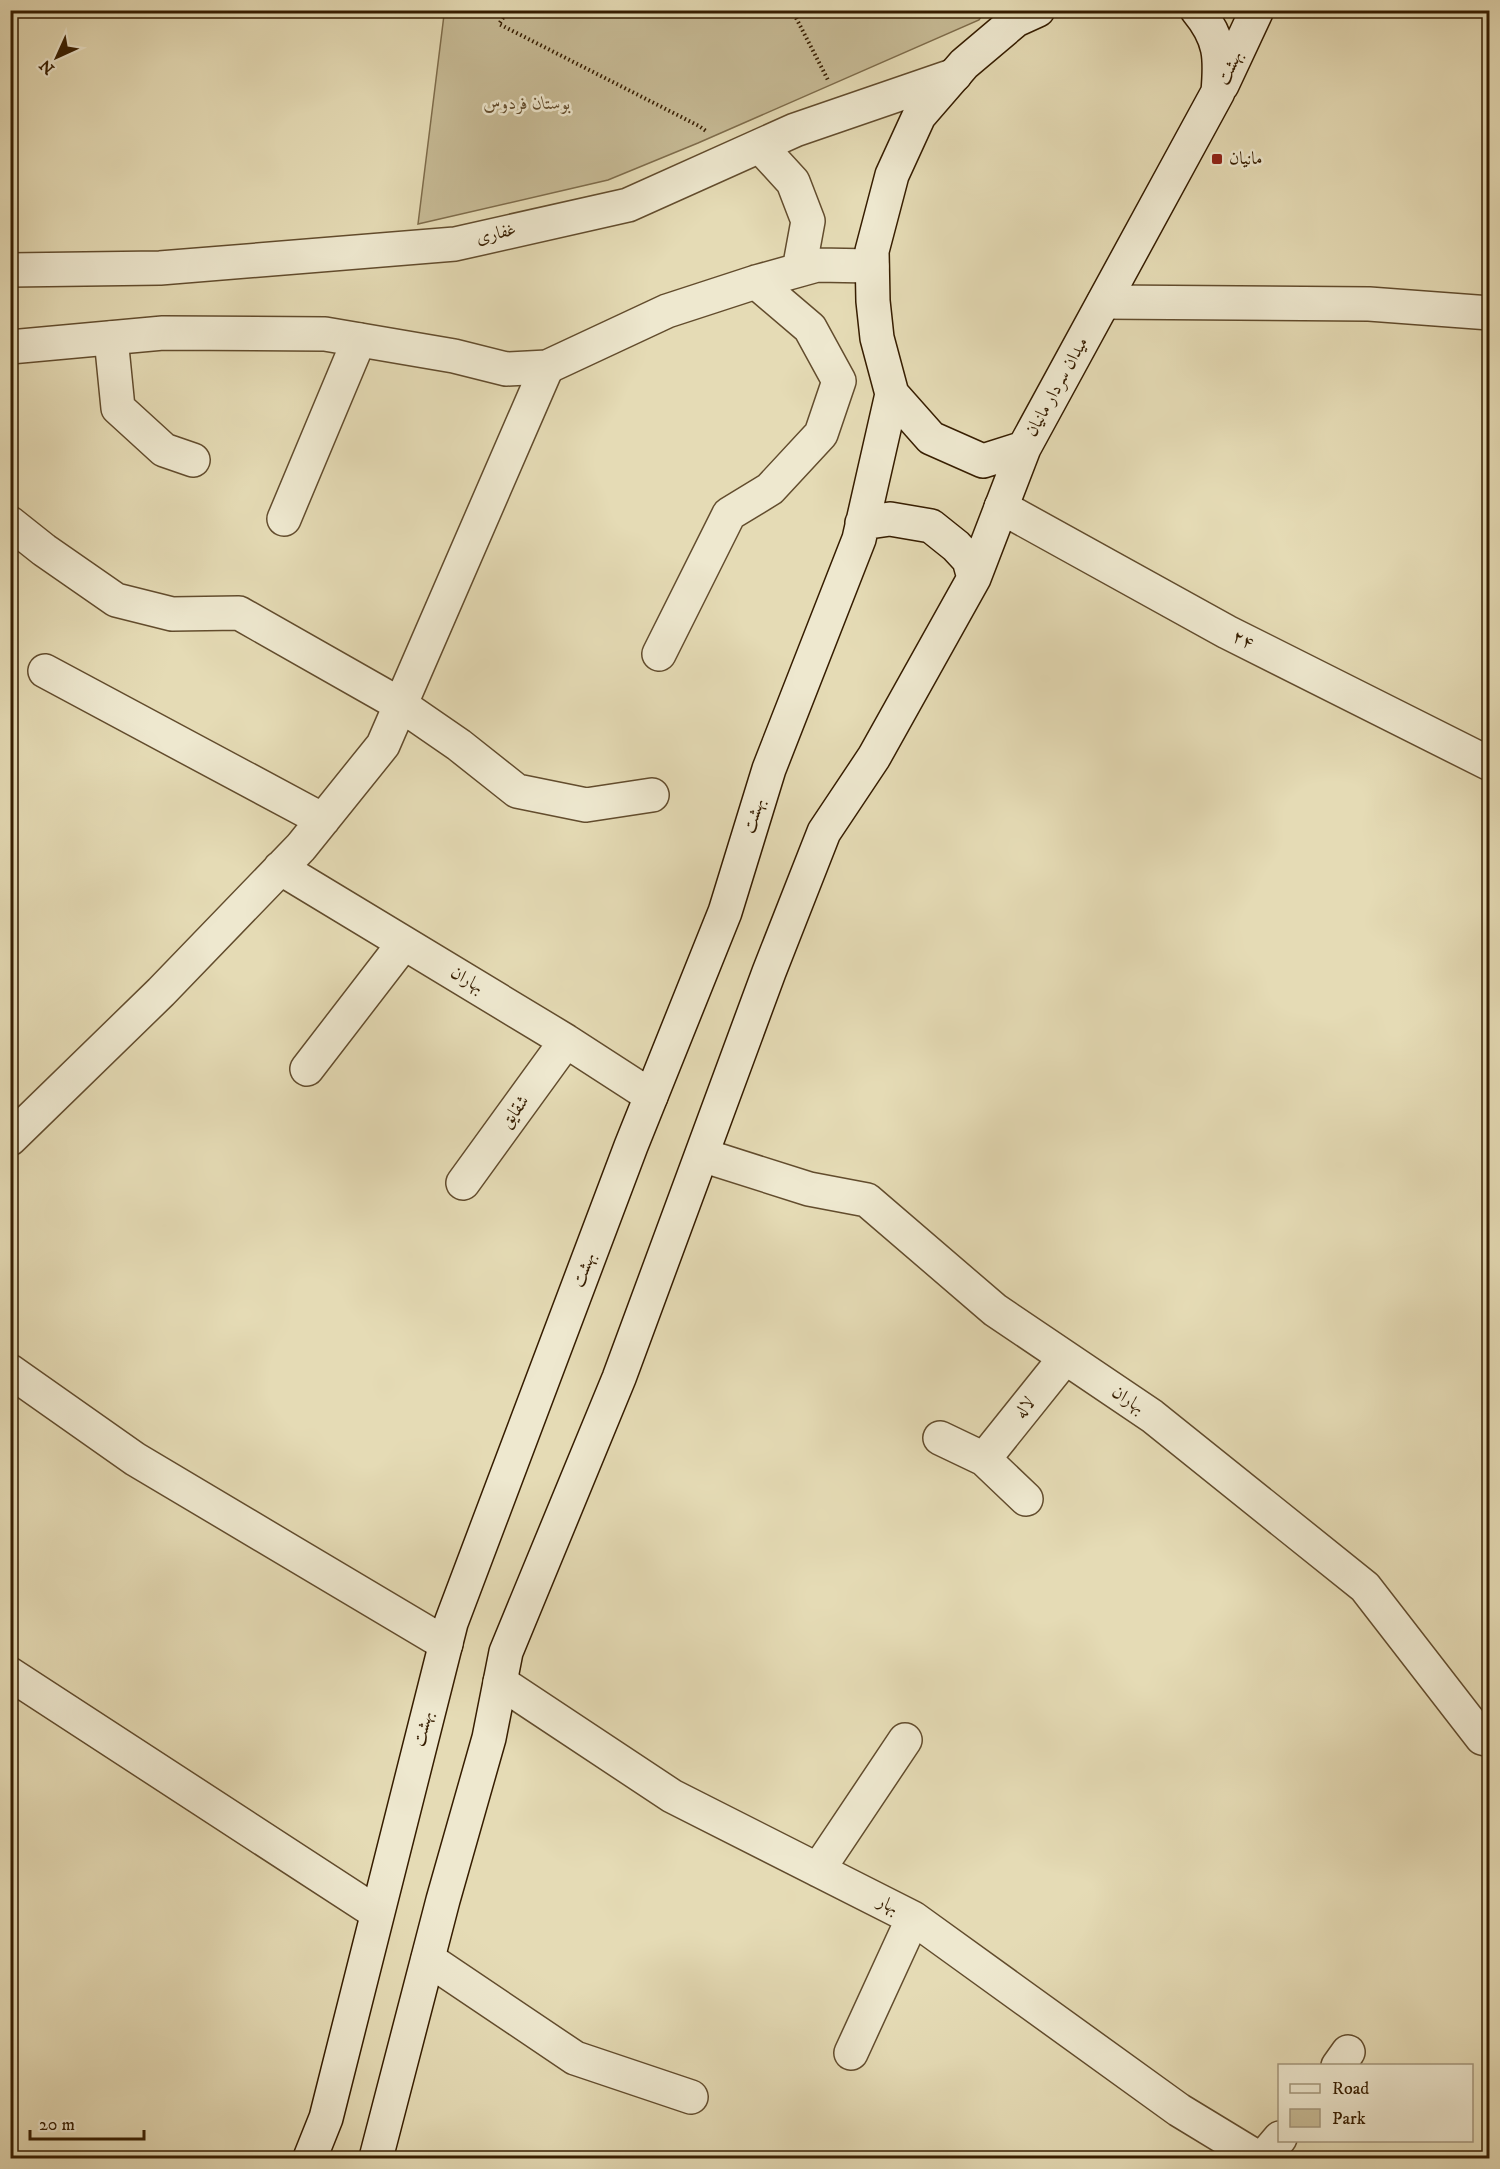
<svg xmlns="http://www.w3.org/2000/svg" width="1500" height="2169" font-family="'IM FELL DW Pica',Amiri,serif">
  <style>
    .green { fill: #c7bb96; stroke: #7e6c4b; stroke-width: 1.5 }
    .lines { fill: none; stroke-linecap: round; stroke-linejoin: round }
    .minor-casing { stroke: #624c2d; stroke-width: 36 }
    .tertiary-casing { stroke: #624c2d; stroke-width: 36 }
    .secondary-casing { stroke: #361d00; stroke-width: 36 }
    .path { stroke: #361d00; stroke-width: 4; stroke-dasharray: 1.5 3; stroke-linecap: butt }
    .minor { stroke: #eee8cf; stroke-width: 33 }
    .tertiary { stroke: #eee8cf; stroke-width: 33 }
    .secondary { stroke: #eee8cf; stroke-width: 33 }
    .poi-dot { fill: #8f2418; stroke: #eee8cf; stroke-width: 2 }
    .labels { text-anchor: middle; dominant-baseline: central; stroke-width: 5; stroke-linejoin: round; paint-order: stroke }
    .street-label { font-size: 18px; fill: #361d00; stroke: #eee8cf }
    .park-label { font-size: 18px; font-style: italic; fill: #624c2d; stroke: #eee8cf }
    .poi-label { font-size: 18px; fill: #361d00; stroke: #eee8cf; text-anchor: start }
  </style>
  <rect width="100%" height="100%" fill="#e5dbb5"/>
  <filter id="stains"><feTurbulence type="fractalNoise" baseFrequency=".00333" numOctaves="4"/><feColorMatrix values="0 0 0 0 .2 0 0 0 0 .09 0 0 0 0 .02 0 0 0 .5 -.17"/></filter>
  <radialGradient id="worn" r=".72"><stop offset=".6" stop-color="#630" stop-opacity="0"/><stop offset="1" stop-color="#630" stop-opacity=".3"/></radialGradient>
  <path class="green" d="M447,11v-1l538,1 -6,9 -281,123 -90,37 -190,44 26,-209z"/>
  <g class="lines">
    <g class="minor-casing">
      <path id="minor" d="M1104,302l265,2 121,9
        M111,338l7,70 46,42 29,10
        M1001,507l226,125 263,132
        M284,519l75,-179
        M10,523l34,27 72,50 56,14 67,-1 162,92 58,40 58,46 69,14 66,-10
        M45,671l278,149
        M280,868l286,173 85,55
        M307,1069l97,-126
        M10,1139l151,-147 140,-145 82,-102 164,-378
        M702,1155l107,34 58,11 128,110 157,106 213,171 117,151 8,2
        M463,1183l103,-142
        M10,1371l125,88 311,185
        M940,1438l44,21 42,40
        M984,1459l81,-101
        M10,1674l367,239
        M500,1682l172,114 241,122 266,192 79,48
        M818,1870l87,-130
        M428,1959l147,99 116,39
        M851,2053l62,-135
        M1338,2066l10,-14
        M1263,2158l17,-20"/>
    </g>
    <g class="tertiary-casing">
      <path id="tertiary" d="M760,146l33,36 15,39 -9,49
        M10,270l150,-2 295,-24 173,-39 167,-75 160,-55
        M10,347l153,-14 162,1 129,22 52,13 41,-2 120,-56 89,-29 61,-17 55,1
        M659,654l70,-140 41,-25 51,-55 18,-53 -29,-53 -54,-46"/>
    </g>
    <g class="secondary-casing">
      <path id="secondary" d="M1222,85l35,-75
        M1024,448l-41,13 -52,-23 -39,-44 -15,-56 -4,-37 -1,-50 20,-76 27,-59 45,-52 52,-44 22,-10
        M862,523l28,-4 41,7 25,20 13,14 5,18
        M310,2158l16,-40 125,-495 180,-477 94,-234 44,-143 90,-230 33,-145
        M376,2158l67,-258 46,-162 17,-86 113,-274 150,-406 55,-140 50,-75 100,-179 50,-130 194,-356c3,-34 3,-53 -21,-82"/>
    </g>
    <path class="path" d="M508,10l-9,14 200,102 7,5
      M792,10l37,72"/>
    <use href="#minor" class="minor"/>
    <use href="#tertiary" class="tertiary"/>
    <use href="#secondary" class="secondary"/>
  </g>
  <rect class="poi-dot" x="1211" y="153" width="12" height="12" rx="3"/>
  <g class="labels">
    <g class="street-label">
      <text transform="translate(1230 68) rotate(-65)">بهشت</text>
      <text transform="translate(496 234) rotate(-13)">غفاری</text>
      <text transform="translate(1057 387) rotate(-61)">میدان سردار مانیان</text>
      <text transform="translate(1243 640) rotate(27)">۲۴</text>
      <text transform="translate(754 816) rotate(-73)">بهشت</text>
      <text transform="translate(467 980) rotate(31)">بهاران</text>
      <text transform="translate(515 1112) rotate(-54)">شقایق</text>
      <text transform="translate(584 1270) rotate(-69)">بهشت</text>
      <text transform="translate(1128 1400) rotate(34)">بهاران</text>
      <text transform="translate(1025 1408) rotate(-51)">لاله</text>
      <text transform="translate(423 1729) rotate(-76)">بهشت</text>
      <text transform="translate(888 1905) rotate(27)">بهار</text>
    </g>
    <g class="park-label">
      <text x="527" y="104">بوستان فردوس</text>
    </g>
    <g class="poi-label">
      <text x="1229" y="159">مانیان</text>
    </g>
  </g>
  <rect width="1500" height="2169" fill="none" stroke="#e5dbb5" stroke-width="36"/>
  <rect x="12" y="12" width="1476" height="2145" fill="none" stroke="#361d00" stroke-width="3"/>
  <rect x="18" y="18" width="1464" height="2133" fill="none" stroke="#361d00" stroke-width="1.5"/>
  <rect x="1278" y="2064" width="195" height="78" fill="#eee8cf" stroke="#a4977c" stroke-width="1.5"/>
  <rect x="1290" y="2084" width="30" height="9" fill="#eee8cf" stroke="#a4977c" stroke-width="1.5"/>
  <text x="1332" y="2094" font-size="18" fill="#361d00">Road</text>
  <rect x="1290" y="2109" width="30" height="18" fill="#c7bb96" stroke="#a4977c" stroke-width="1.5"/>
  <text x="1332" y="2124" font-size="18" fill="#361d00">Park</text>
  <g transform="translate(57 57) rotate(225)" stroke="#eee8cf" stroke-width="4.5" paint-order="stroke">
  <path d="M0-4.5L10 22L0 15L-10 22Z" fill="#361d00"/>
  <text y="-9" font-size="16" font-weight="bold" text-anchor="middle" fill="#361d00">N</text>
  </g>
  <path d="M30 2130v9h114v-9" fill="none" stroke="#361d00" stroke-width="3"/>
  <text x="39" y="2130" font-size="18" fill="#361d00" stroke="#eee8cf" stroke-width="4.5" paint-order="stroke">20 m</text>
  <rect width="100%" height="100%" filter="url(#stains)"/>
  <rect width="100%" height="100%" fill="url(#worn)"/>
</svg>
